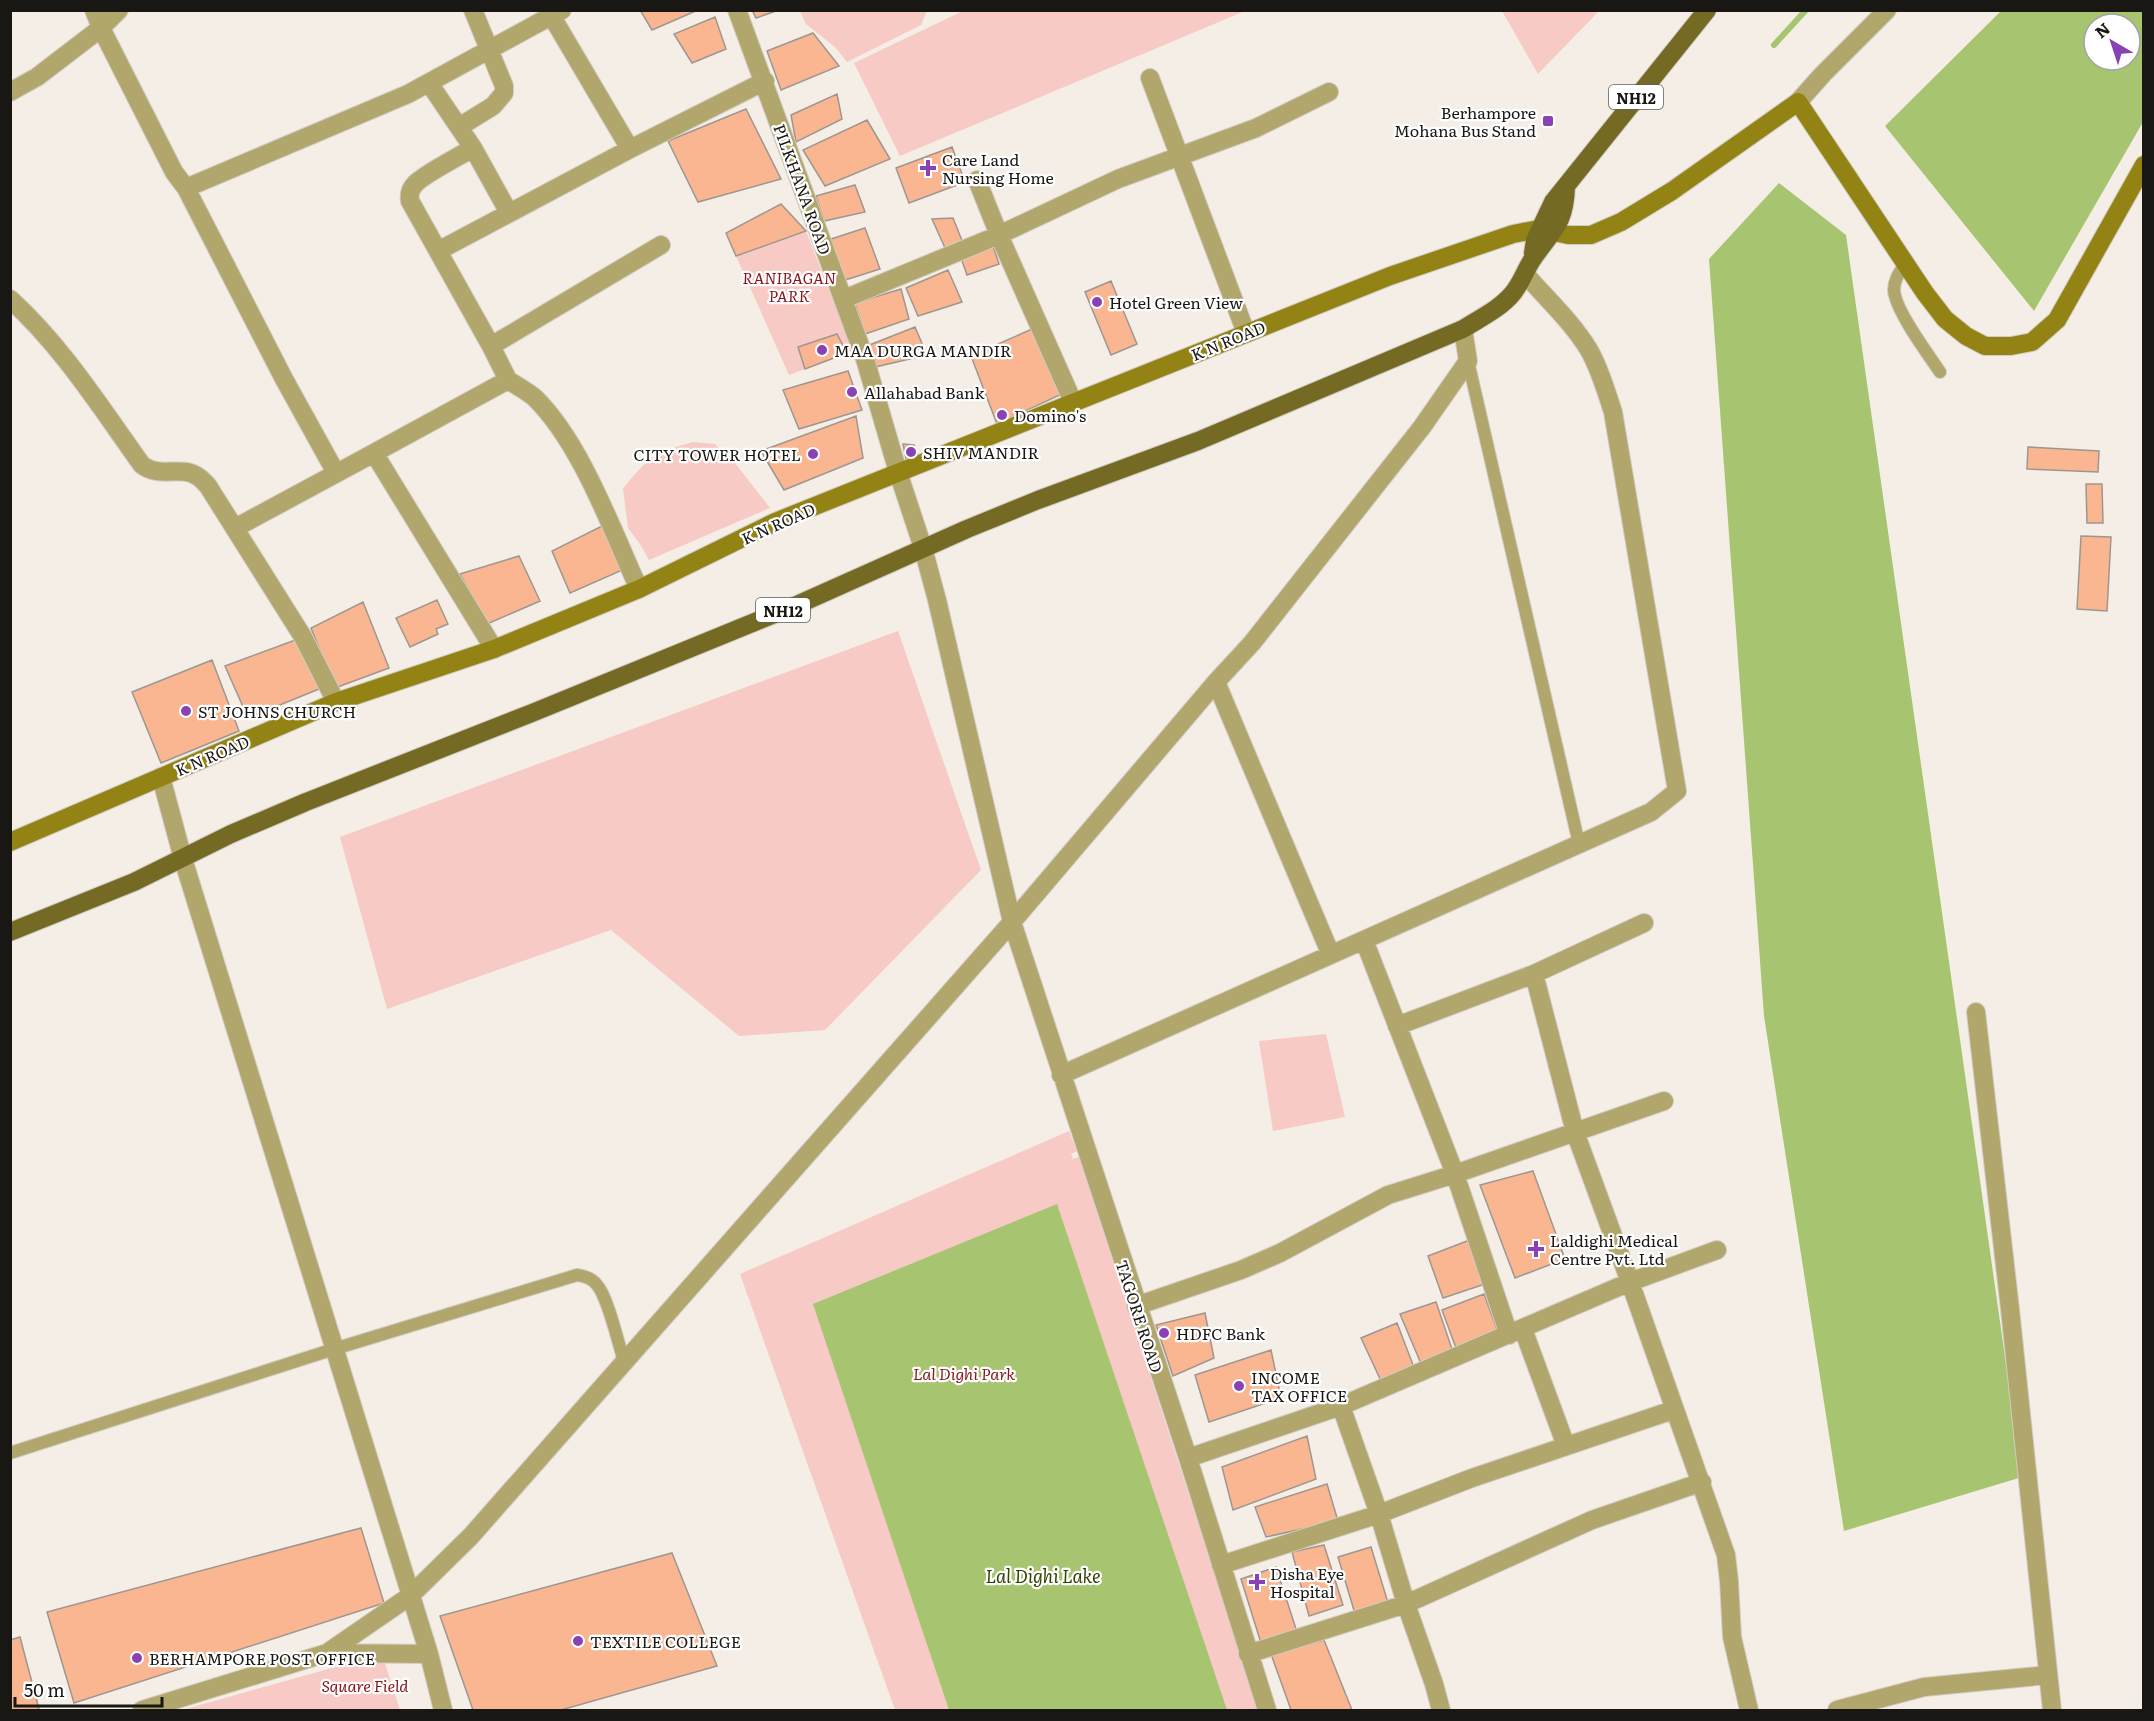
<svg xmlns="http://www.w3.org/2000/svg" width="2154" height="1721" font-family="Literata,serif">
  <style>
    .green { fill: #f7cac5 }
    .water { fill: #a7c570; fill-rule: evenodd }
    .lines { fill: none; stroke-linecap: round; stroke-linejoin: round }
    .stream { stroke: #a7c570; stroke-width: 6 }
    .building { fill: #f9b690; stroke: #9f9691; stroke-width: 1.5 }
    .lane-casing { stroke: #d1ccc4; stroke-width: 14 }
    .street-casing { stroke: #d1ccc4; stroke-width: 20 }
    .secondary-casing { stroke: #d1ccc4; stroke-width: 20 }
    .primary-casing { stroke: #d1ccc4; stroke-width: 20 }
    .lane { stroke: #b1a76c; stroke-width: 12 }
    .street { stroke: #b1a76c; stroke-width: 18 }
    .secondary { stroke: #938315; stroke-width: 18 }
    .primary { stroke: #756a24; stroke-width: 18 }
    .poi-dot { fill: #8941b4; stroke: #fff; stroke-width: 2 }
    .labels { text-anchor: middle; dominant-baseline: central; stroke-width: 4.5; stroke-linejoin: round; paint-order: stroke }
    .shield { fill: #fff; stroke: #5e5d5a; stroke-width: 1.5 }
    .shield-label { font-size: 15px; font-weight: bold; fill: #191714 }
    .poi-label { font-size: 16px; fill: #191714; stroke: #fff; text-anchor: start }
    .street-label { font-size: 16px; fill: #191714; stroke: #fff }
    .park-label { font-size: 16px; font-style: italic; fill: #87161a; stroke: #fff }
    .water-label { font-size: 18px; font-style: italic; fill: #314301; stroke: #fff }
  </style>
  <rect width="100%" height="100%" fill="#f4eee6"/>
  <path class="green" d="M965,10h280v1l-345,145 -46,-93z
    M800,11h127l-6,14 -74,37 -11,-14 -30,-24z
    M1502,11h97l-61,63z
    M806,231l47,120 -64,24 -53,-119z
    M693,442l22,2 20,19 35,45 -121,52 -9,-16 -12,-16 -5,-39c22,-29 34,-38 70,-47z
    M898,631l83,239 -156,160 -86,6 -128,-106 -224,79 -47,-172z
    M1326,1034l19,83 -72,14 -14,-90z
    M1069,1131l8,20 -6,3 2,5 6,-2 180,553h-364l-155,-436z
    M382,1654l18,56h-218z"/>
  <path class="water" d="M2002,10l141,1v111l-109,189 -149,-185zM2094,24h36v36h-36z
    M1779,183l67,52 176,1242 -178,54 -80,-515 -55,-757z
    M1057,1204l170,506h-278l-136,-406z"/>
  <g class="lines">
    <path class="stream" d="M1774,45l32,-35"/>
  </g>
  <path class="building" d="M640,10h58l-46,20z
    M752,10h27l-23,8z
    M715,17l11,32 -34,14 -18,-29z
    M813,33l26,33 -58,24 -14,-39z
    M837,94l5,25 -46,23 -5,-27z
    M746,109l35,70 -83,23 -30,-61z
    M867,120l23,39 -65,27 -22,-36z
    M952,147l13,35 -56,21 -13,-35z
    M855,185l10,27 -41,9 -8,-25z
    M781,204l25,27 -70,25 -10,-23z
    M953,218l10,25 -17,7 -14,-31z
    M865,228l15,41 -38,12 -11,-42z
    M993,246l6,18 -32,11 -6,-17z
    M948,270l14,32 -44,14 -12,-28z
    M1111,281l26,63 -26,11 -26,-63z
    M901,289l8,30 -44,15 -10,-31z
    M915,327l12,28 -52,12 -8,-21z
    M1032,329l30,65 -65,30 -26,-68z
    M837,334l10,19 -42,16 -7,-22z
    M848,371l14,39 -63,19 -16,-39z
    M856,416l7,42 -79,32 -23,-39z
    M903,444l11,1 5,13 -13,1z
    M2028,447l71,4 -1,21 -71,-3z
    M2086,484h16l1,39h-16z
    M604,525l23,43 -57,25 -18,-42z
    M2081,536l30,1 -4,74 -30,-2z
    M519,556l21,45 -53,23 -27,-50z
    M437,600l11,24 -12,5 2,5 -28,13 -14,-29z
    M363,602l26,66 -54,20 -24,-60z
    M298,639l21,50 -71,29 -23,-52z
    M212,660l27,71 -78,32 -29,-71z
    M1533,1171l32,88 -50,19 -35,-93z
    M1480,1236l11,46 -48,16 -15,-42z
    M1484,1294l14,38 -42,16 -14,-38z
    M1436,1302l17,50 -31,14 -22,-52z
    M1205,1313l9,45 -41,18 -17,-51z
    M1397,1323l18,47 -33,13 -21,-45z
    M1271,1350l10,48 -72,24 -14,-47z
    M1307,1436l9,43 -83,31 -11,-43z
    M1327,1484l11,37 -72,16 -11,-30z
    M361,1528l23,75 -310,100 -27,-91z
    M1324,1545l19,60 -34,11 -17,-64z
    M1371,1547l18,59 -33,11 -18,-60z
    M672,1553l45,113 -156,44h-88l-33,-94z
    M1276,1567l21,65 -36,11 -20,-64z
    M20,1637l19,72 -5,1h-24v-70z
    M1324,1640l28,70h-61l-20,-56z"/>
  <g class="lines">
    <g class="lane-casing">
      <path id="lane" d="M1905,264c-5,8 -11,15 -11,26 1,20 34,64 46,82
        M1468,361l111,483
        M10,1453l324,-104 243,-74c8,1 15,3 20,10 11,12 21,58 27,76"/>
    </g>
    <g class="street-casing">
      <path id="street" d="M94,10l7,18 73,144 12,16 222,-94 154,-84
        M548,10l82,139
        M737,10l128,349 33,113 25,76 14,52 75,322 176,536 79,252
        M1150,78l96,255
        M429,83l44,65 36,65
        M10,92l27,-15 64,-49 18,-18
        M1798,102l25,-28 64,-64
        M459,127l34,-21 11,-13v-7l-31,-76
        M473,148c-13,8 -49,26 -58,36 -5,5 -6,11 -5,17l81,145 170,-101
        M186,188l98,191 52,94
        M438,251l192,-102 135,-68
        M10,299c52,47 91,109 132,166 19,14 38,0 55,11 4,2 8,7 11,10l95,151 33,65
        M844,299l155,-64 -22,-55
        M491,346l17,34 -134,73 120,196
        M508,380c9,6 19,11 27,18 46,45 77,132 104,191
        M1073,402l-74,-167 119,-56 138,-51 73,-36
        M235,528l139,-75
        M1216,682l115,273
        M161,777l22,82 246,795 14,56
        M1364,940l91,234 54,161
        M1534,974l41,158 55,150 87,-32
        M1976,1012l34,297 42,401
        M1397,1026l137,-52 110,-51
        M1061,1075l590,-263 26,-21 -64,-379c-7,-21 -13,-43 -24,-62 -17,-28 -42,-51 -64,-76
        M1136,1306l105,-36 39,-17 108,-58 67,-21 209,-73
        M1523,1329l43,117
        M1188,1458l153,-52 289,-124 96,273 3,26 3,56 17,73
        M1221,1565l158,-51 93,-36 201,-68
        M327,1653l102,1
        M1248,1654l158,-50 -27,-90 -38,-108
        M142,1710l185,-57 83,-57 61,-60 541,-614 204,-240 36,-39 170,-216 46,-66 -5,-32
        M1441,1710l-7,-26 -28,-80 186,-84 110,-38
        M1837,1710l87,-23 124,-12"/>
    </g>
    <g class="secondary-casing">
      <path id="secondary" d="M10,842l326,-140 158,-53 145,-60 136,-67 615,-246 123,-42 26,-5 29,6h23l30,-13 51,-31 126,-89 127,191 20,26 21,17 19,10h26l21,-4 25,-22 87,-155"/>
    </g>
    <g class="primary-casing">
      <path id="primary" d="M1533,253l2,-13 18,-38 154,-192
        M10,932l124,-50 97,-48 75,-32 226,-89 267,-109 168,-75 71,-29 160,-59 265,-112c17,-11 37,-20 50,-36 9,-11 13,-25 21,-36 20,-28 31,-34 32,-71"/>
    </g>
    <use href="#lane" class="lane"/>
    <use href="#street" class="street"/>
    <use href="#secondary" class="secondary"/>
    <use href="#primary" class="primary"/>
  </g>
  <g class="poi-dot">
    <rect x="1542" y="115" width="12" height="12" rx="3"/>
    <path d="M925 159h6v6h6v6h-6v6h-6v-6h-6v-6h6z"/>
    <circle cx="1097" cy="302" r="6"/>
    <circle cx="822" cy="350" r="6"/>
    <circle cx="852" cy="392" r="6"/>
    <circle cx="1002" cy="415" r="6"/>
    <circle cx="911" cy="452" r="6"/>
    <circle cx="813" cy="454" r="6"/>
    <circle cx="186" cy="711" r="6"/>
    <path d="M1533 1240h6v6h6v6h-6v6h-6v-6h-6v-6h6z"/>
    <circle cx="1164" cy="1333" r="6"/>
    <circle cx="1239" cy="1386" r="6"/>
    <path d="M1254 1573h6v6h6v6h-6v6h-6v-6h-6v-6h6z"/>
    <circle cx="578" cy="1641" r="6"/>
    <circle cx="137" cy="1658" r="6"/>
  </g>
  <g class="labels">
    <g class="shield">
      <rect x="1609" y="85" width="54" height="24" rx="4.5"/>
      <rect x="756" y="598" width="54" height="24" rx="4.5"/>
    </g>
    <g class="shield-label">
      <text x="1636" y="97">NH12</text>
      <text x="783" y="610">NH12</text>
    </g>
    <g class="poi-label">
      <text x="1536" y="112" text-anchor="end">Berhampore<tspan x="1536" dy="18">Mohana Bus Stand</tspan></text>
      <text x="942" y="159">Care Land<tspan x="942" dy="18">Nursing Home</tspan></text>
      <text x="1109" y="302">Hotel Green View</text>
      <text x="834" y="350">MAA DURGA MANDIR</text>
      <text x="864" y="392">Allahabad Bank</text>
      <text x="1014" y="415">Domino's</text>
      <text x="923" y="452">SHIV MANDIR</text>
      <text x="801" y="454" text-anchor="end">CITY TOWER HOTEL</text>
      <text x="198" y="711">ST JOHNS CHURCH</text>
      <text x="1550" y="1240">Laldighi Medical<tspan x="1550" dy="18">Centre Pvt. Ltd</tspan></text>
      <text x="1176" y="1333">HDFC Bank</text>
      <text x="1251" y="1377">INCOME<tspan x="1251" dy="18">TAX OFFICE</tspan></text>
      <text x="1270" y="1573">Disha Eye<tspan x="1270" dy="18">Hospital</tspan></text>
      <text x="590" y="1641">TEXTILE COLLEGE</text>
      <text x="149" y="1658">BERHAMPORE POST OFFICE</text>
    </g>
    <g class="street-label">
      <text transform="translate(803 189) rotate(70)">PILKHANA ROAD</text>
      <text transform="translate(1228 340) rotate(-22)">K N ROAD</text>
      <text transform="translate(778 523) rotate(-24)">K N ROAD</text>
      <text transform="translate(212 755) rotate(-23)">K N ROAD</text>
      <text transform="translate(1140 1316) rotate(72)">TAGORE ROAD</text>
    </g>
    <g class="park-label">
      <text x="789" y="277">RANIBAGAN<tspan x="789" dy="18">PARK</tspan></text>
      <text x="964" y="1373">Lal Dighi Park</text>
      <text x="365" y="1685">Square Field</text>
    </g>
    <g class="water-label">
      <text x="1043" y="1575">Lal Dighi Lake</text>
    </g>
  </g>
  <rect width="2154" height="1721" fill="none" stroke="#191714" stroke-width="24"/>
  <g transform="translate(2112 42) rotate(321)"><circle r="28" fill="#ffffff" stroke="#a3a2a1" stroke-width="1.5"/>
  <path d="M0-4.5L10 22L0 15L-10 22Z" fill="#8941b4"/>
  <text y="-9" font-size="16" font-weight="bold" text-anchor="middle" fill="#191714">N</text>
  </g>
  <path d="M15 1697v9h147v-9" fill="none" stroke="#191714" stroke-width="3"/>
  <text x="24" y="1697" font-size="18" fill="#191714" stroke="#ffffff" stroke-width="4.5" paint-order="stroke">50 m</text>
</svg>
